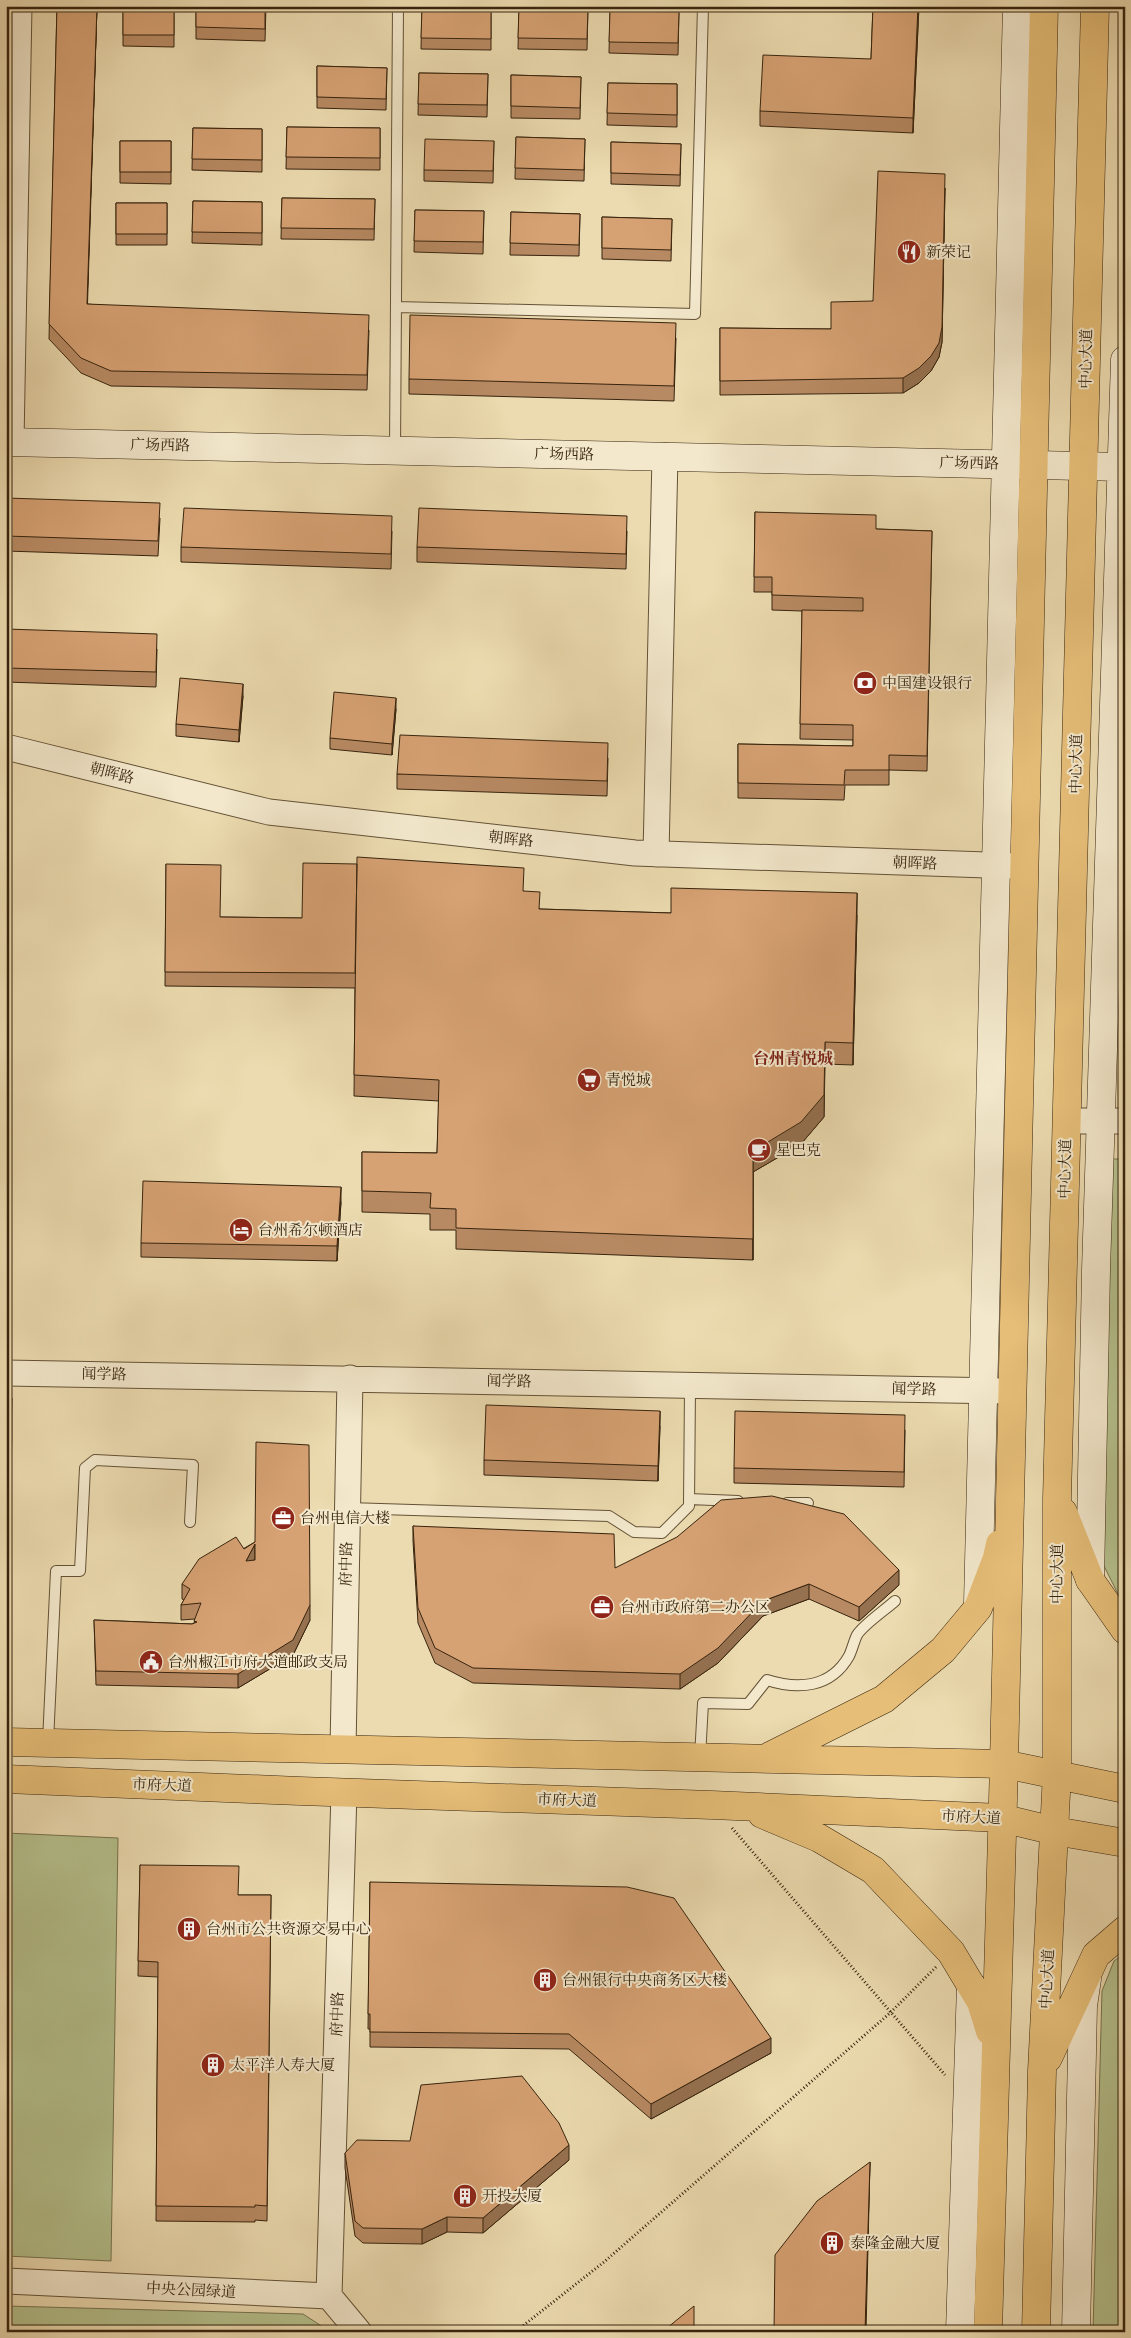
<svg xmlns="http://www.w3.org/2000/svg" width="1131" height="2338" font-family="'IM FELL Great Primer','Noto Serif SC',serif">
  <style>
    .green { fill: #b5c18d; stroke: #76724e }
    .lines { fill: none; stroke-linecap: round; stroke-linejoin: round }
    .service-casing { stroke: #645236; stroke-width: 12 }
    .tertiary-casing { stroke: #645236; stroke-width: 27 }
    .secondary-casing { stroke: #37240e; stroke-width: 29 }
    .primary-casing { stroke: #37240e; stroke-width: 29 }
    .path { stroke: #37240e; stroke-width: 3; stroke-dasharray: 1 2.5; stroke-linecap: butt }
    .service { stroke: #f3e8cc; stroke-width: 10 }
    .tertiary { stroke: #f3e8cc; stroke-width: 25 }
    .secondary { stroke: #f3e8cc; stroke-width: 28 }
    .primary { stroke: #e6be78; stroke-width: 28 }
    .wall { fill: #b88a63; stroke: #37240e }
    .shaded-wall { fill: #967150; stroke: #37240e }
    .building { fill: #d6a173; stroke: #37240e; fill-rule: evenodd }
    .labels { text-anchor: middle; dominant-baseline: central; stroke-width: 4; stroke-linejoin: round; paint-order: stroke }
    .poi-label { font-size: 15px; fill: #37240e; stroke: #f3e8cc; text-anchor: start }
    .street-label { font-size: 15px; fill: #37240e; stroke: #f3e8cc }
    .neighbourhood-label { font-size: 16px; font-weight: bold; fill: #7a1f14; stroke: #f3e8cc }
  </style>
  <rect width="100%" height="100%" fill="#ecdbb0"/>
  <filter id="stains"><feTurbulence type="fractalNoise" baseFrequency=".004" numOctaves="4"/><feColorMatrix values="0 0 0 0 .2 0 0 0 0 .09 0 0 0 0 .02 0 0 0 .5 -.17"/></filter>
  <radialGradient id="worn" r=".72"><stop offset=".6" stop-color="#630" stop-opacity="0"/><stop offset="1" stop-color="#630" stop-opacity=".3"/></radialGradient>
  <path class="green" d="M1108,1159h17v449l-28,-56z
    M6,1833l112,5 -7,423 -105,-5z
    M1125,1953v379h-32l9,-341 12,-30z
    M6,2306l297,8 17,11 6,7h-320z"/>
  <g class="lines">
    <g class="service-casing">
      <path id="service" d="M396,307l299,7 8,-308
        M395,449l3,-443
        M689,1499l49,2
        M787,1503h21
        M348,1508l261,8 25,16 28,1 27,-27 1,-120
        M48,1742l8,-171h24l5,-103 10,-8 98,5 -3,57
        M700,1757l3,-54 45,1 19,-24c31,10 64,8 82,-24 3,-6 5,-15 8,-21 6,-10 28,-25 38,-34"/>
    </g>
    <g class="tertiary-casing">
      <path id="tertiary" d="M11,442l8,-436
        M6,747l263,65 366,41 381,13
        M656,854l9,-398
        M1067,1121h58
        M6,1373l998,18
        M343,1749l7,-371
        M6,2281l323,15 30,36
        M329,2296l15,-504"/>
    </g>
    <g class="secondary-casing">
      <path id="secondary" d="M6,442l1117,25
        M1090,1580l6,-310 29,-910
        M978,1604l39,-1598
        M960,2332l11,-347
        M1076,2332l7,-326 4,-27"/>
    </g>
    <g class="primary-casing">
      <path id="primary" d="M1063,1512l27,68 35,50
        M6,1742l998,22 121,25
        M770,1756l114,-57 59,-49 35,-42 19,-50 3,-14
        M6,1779l294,12 412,14 289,13 54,13 70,12
        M762,1814l57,24 54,32 78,82 30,50 9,29
        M1048,2058l48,-103 29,-25
        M988,2332l16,-568 40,-1758
        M1036,2332l6,-261 15,-298v-274l38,-1493"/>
    </g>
    <path class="path" d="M732,1828l213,247
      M515,2332l89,-70 286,-249 46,-46"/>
    <use href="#service" class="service"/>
    <use href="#tertiary" class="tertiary"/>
    <use href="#secondary" class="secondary"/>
    <use href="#primary" class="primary"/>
  </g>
  <path class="wall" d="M57,6h40l-10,298 282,26 -2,60 -256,-4 -30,-13 -32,-34z
    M123,6h51v41l-51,-1z
    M196,6h70l-1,35 -69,-2z
    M873,6h46l-6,127 -153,-7v-15l111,-52z
    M422,7l69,1v42l-70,-1z
    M519,7l69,1 -1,42 -69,-1z
    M610,11l69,1 -1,43 -69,-2z
    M317,66l70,2 -1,42 -69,-2z
    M419,73l69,1 -1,43 -69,-2z
    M511,75l70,2 -1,42 -69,-1z
    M608,83l69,1v43l-70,-2z
    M287,127l93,1v42l-94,-1z
    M193,128l69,1v43l-70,-2z
    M516,137l69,2 -1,42 -69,-2z
    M120,141h51v43l-51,-1z
    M494,141l-1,42 -69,-2v-11z
    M611,142l70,2 -1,42 -69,-2z
    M945,188l-3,154 -3,15 -8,14 -12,12 -16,10 -183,2v-67l111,1 42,-28z
    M282,198l93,1 -1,41 -93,-1z
    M193,201l69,1v43l-70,-2z
    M116,203h51v42h-51z
    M415,210l69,1 -1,43 -69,-2z
    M511,212l69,2 -1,42 -69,-1z
    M602,217l70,2 -1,42 -69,-2z
    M676,338l-2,63 -265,-7v-15z
    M6,498l154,20 -2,38 -152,-5z
    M755,512l121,17 56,2 -5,240 -38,-1v15h-44l-1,15 -106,-2v-54l115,2v-6l-53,-1 2,-128 -30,-1v-18h-18z
    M392,531l-1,38 -210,-7v-15z
    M627,531l-1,38 -209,-7v-15z
    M6,629l151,20 -1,38 -150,-5z
    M243,696l-4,46 -63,-6v-12z
    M396,709l-4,46 -62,-6v-11z
    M608,758l-1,38 -210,-7v-15z
    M166,864l54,53 82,1 222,-27 16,18 131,4 186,2 -4,150 -28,-1 -1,53 -23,27 -48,28v88l-297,-11v-19h-26v-16l-68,-2v-60l75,1 2,-52 -85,-5 1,-108 -190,-2z
    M341,1202l-4,59 -196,-4v-14z
    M660,1426l-2,55 -174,-6v-15z
    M905,1430l-1,57 -170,-4v-15z
    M413,1526l202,42 284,17 -40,36 -50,-22 -46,17 -45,47 -38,26 -207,-6 -38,-20 -17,-40 -5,-82z
    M255,1542l55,78 -17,35 -55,33 -142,-3 -2,-65 98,4 2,-1 1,-4 -14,1v-15l3,-5 -2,-1v-15z
    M140,1865l98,30h33l-4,326 -12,-1v2l-99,-1 2,-244 -20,-1z
    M370,1882l401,171 -120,66 -82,-70 -199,-2v-18h-2z
    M345,2153l224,7 -86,73 -36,-1 -25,12 -59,-1 -8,-7 -10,-68z"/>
  <path class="shaded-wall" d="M97,6l-10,313v-15z
    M918,6h1l-6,127v-15z
    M945,188l-3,154 -3,15 -8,14 -12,12 -16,10v-15z
    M243,684v12l-4,46v-12z
    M396,698v11l-4,46v-11z
    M8,793v14l-2,48v-14z
    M857,893v22l-4,150v-22z
    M825,1042l-1,75 -23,27 -48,28v88v-109z
    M341,1187v15l-4,59v-15z
    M12,1398v38l-6,177v-38z
    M660,1411v15l-2,55v-15z
    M255,1544v15l-9,17v-15z
    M899,1570v15l-40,36v-14z
    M809,1584v15l-46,17 -45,47 -38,26v-15l83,-73z
    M310,1605v15l-17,35 -55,33v-14z
    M771,2038v15l-120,66v-15z
    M569,2145v15l-86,73v-15z
    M870,2162l-4,170h-1z
    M447,2217v15l-25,12v-15z"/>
  <path class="building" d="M57,6h40l-10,298 282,11 -2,60 -256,-4 -30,-13 -32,-34z
    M123,6h51v29h-51z
    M196,6h69v23l-69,-2z
    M873,6h45l-5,112 -153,-7 3,-56 108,4z
    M422,7l69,1v31l-70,-1z
    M519,7l69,1 -1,31 -69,-1z
    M610,11l69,1 -1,31 -69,-1z
    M317,66l70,2 -1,31 -69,-2z
    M419,73l69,1 -1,31 -69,-1z
    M511,75l70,2 -1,31 -69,-2z
    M608,83l69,1v31l-70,-2z
    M287,127l93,1v30l-94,-1z
    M193,128l69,1v31l-70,-1z
    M516,137l69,2 -1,31 -69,-2z
    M425,139l69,2 -1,30 -69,-1z
    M120,141h51v31h-51z
    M611,142l70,2 -1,31 -69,-2z
    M878,171l67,3 -3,153 -3,16 -8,13 -12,12 -16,10 -183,3v-53l111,1v-27l42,-1z
    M282,198l93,1 -1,30 -93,-1z
    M193,201l69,1v31l-70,-1z
    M116,203h51v31h-51z
    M415,210l69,1 -1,31 -69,-1z
    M511,212l69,2 -1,31 -69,-2z
    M602,217l70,2 -1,31 -69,-2z
    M410,315l266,8 -2,63 -265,-7z
    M6,498l154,5 -2,38 -152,-5z
    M184,508l208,8 -1,38 -210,-7z
    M419,508l208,8 -1,38 -209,-7z
    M755,512l121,3v14l56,2 -5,225 -38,-1v15h-44l-1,15 -106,-2v-39l115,2v-21l-53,-1 2,-114 61,1v-13l-91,-3v-18h-18z
    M6,629l151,5 -1,38 -150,-4z
    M180,678l63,6 -4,46 -63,-6z
    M334,692l62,6 -4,46 -62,-6z
    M400,735l208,8 -1,38 -210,-7z
    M6,792l2,1 -2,48z
    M357,857l167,11 -1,23 17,1 -1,17 132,4v-25l186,5 -4,150 -28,-1 -1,53 -23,27 -48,29v88l-297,-11v-19l-26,-1 1,-15 -69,-2v-39l75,1 2,-73 -85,-5z
    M303,863l54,1 -2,109 -190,-1 1,-108 55,1 -1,52 82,1z
    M143,1181l198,6 -4,59 -196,-3z
    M6,1398h6l-6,177z
    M486,1405l174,6 -2,55 -174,-6z
    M735,1411l170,4 -1,57 -170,-4z
    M256,1442l53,3 1,160 -17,35 -55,34 -142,-3 -2,-51 98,4 5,-2 -3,-1 7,-18 -20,2 9,-16 -8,-5 17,-25 37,-22 8,12 11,-7zM255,1544v16l-9,1z
    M772,1496l72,18 55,56 -40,37 -50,-23 -46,17 -45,47 -38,26 -207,-6 -38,-20 -17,-40 -5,-82 201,8 1,34 62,-31 44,-37z
    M140,1865l99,1 -1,29h33l-4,311 -12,-1v2l-99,-1 2,-244 -20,-1z
    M370,1882l257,5 47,11 97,140 -120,66 -82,-70 -199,-2v-18h-2z
    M522,2076l37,47 10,22 -86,73 -36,-1 -25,12 -59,-1 -8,-7 -10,-68 12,-13 53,1 11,-56z
    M870,2162l-5,170h-91l1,-77 42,-54z
    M694,2306v26h-32z"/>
  <defs>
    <g id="restaurant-disc" transform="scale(1.25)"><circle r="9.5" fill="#8f2418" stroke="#f3e8cc"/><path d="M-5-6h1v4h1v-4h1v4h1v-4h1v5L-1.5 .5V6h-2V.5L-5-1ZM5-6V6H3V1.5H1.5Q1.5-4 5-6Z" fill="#fff"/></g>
    <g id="bank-disc" transform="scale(1.25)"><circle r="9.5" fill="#8f2418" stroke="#f3e8cc"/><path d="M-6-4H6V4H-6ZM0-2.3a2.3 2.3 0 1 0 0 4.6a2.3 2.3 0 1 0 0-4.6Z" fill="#fff"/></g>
    <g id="supermarket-disc" transform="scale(1.25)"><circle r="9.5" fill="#8f2418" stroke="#f3e8cc"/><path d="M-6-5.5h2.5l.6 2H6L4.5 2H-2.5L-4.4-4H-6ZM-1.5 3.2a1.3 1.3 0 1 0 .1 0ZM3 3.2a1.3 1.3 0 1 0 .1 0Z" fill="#fff"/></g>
    <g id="cafe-disc" transform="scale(1.25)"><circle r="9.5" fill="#8f2418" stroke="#f3e8cc"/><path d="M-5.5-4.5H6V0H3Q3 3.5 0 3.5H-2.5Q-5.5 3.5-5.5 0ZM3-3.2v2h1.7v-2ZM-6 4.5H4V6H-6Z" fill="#fff"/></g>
    <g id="hotel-disc" transform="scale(1.25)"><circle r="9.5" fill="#8f2418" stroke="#f3e8cc"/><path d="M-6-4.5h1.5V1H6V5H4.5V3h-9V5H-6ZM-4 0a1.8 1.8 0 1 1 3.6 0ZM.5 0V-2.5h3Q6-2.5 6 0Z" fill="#fff"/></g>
    <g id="office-disc" transform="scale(1.25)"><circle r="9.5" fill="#8f2418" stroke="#f3e8cc"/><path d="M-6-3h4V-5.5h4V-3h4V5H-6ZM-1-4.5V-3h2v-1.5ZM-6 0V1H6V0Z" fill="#fff"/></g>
    <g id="civic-disc" transform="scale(1.25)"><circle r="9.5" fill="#8f2418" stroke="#f3e8cc"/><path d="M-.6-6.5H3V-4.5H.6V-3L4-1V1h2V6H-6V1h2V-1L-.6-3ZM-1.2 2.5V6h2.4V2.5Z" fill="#fff"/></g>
    <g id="building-disc" transform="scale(1.25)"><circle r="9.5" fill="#8f2418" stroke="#f3e8cc"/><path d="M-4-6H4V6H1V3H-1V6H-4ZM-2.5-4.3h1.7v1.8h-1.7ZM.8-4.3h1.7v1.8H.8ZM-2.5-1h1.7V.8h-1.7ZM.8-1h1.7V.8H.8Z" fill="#fff"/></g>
  </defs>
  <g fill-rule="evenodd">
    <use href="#restaurant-disc" x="909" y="252"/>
    <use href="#bank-disc" x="865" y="683"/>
    <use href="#supermarket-disc" x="589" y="1080"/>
    <use href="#cafe-disc" x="759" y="1150"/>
    <use href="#hotel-disc" x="241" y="1230"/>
    <use href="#office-disc" x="283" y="1518"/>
    <use href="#office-disc" x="602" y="1607"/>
    <use href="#civic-disc" x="151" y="1662"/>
    <use href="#building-disc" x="189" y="1929"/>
    <use href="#building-disc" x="545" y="1980"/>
    <use href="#building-disc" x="213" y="2065"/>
    <use href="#building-disc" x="465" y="2196"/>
    <use href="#building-disc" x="832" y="2243"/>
  </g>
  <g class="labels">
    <g class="poi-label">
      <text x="926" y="252">新荣记</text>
      <text x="882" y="683">中国建设银行</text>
      <text x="606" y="1080">青悦城</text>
      <text x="776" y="1150">星巴克</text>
      <text x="258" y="1230">台州希尔顿酒店</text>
      <text x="300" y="1518">台州电信大楼</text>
      <text x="620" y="1607">台州市政府第二办公区</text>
      <text x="168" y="1662">台州椒江市府大道邮政支局</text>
      <text x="206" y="1929">台州市公共资源交易中心</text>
      <text x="562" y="1980">台州银行中央商务区大楼</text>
      <text x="230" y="2065">太平洋人寿大厦</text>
      <text x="482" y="2196">开投大厦</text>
      <text x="850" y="2243">泰隆金融大厦</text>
    </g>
    <g class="street-label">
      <text transform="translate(1086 359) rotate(-89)">中心大道</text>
      <text transform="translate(160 445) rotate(1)">广场西路</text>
      <text transform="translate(564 454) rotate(1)">广场西路</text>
      <text transform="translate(969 463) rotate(1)">广场西路</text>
      <text transform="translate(1076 764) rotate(-89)">中心大道</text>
      <text transform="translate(112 773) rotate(14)">朝晖路</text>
      <text transform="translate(511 839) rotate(6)">朝晖路</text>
      <text transform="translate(915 863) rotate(2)">朝晖路</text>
      <text transform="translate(1065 1169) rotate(-89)">中心大道</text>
      <text transform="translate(104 1374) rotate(1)">闻学路</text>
      <text transform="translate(509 1381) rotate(1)">闻学路</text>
      <text transform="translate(914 1389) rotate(1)">闻学路</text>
      <text transform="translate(346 1564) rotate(-89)">府中路</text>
      <text transform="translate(1057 1574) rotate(-90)">中心大道</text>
      <text transform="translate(162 1785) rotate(2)">市府大道</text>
      <text transform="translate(567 1800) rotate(2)">市府大道</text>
      <text transform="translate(971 1817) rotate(3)">市府大道</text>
      <text transform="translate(1047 1979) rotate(-87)">中心大道</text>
      <text transform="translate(337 2014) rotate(-88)">府中路</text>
      <text transform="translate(191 2290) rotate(3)">中央公园绿道</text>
    </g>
    <g class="neighbourhood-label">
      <text x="793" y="1058">台州青悦城</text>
    </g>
  </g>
  <rect width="1131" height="2338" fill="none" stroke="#ecdbb0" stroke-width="25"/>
  <rect x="8" y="8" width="1116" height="2323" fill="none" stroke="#37240e" stroke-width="2.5"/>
  <rect x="12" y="12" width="1106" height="2313" fill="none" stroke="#37240e"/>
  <rect width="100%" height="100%" filter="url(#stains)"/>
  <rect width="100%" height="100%" fill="url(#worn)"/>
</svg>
